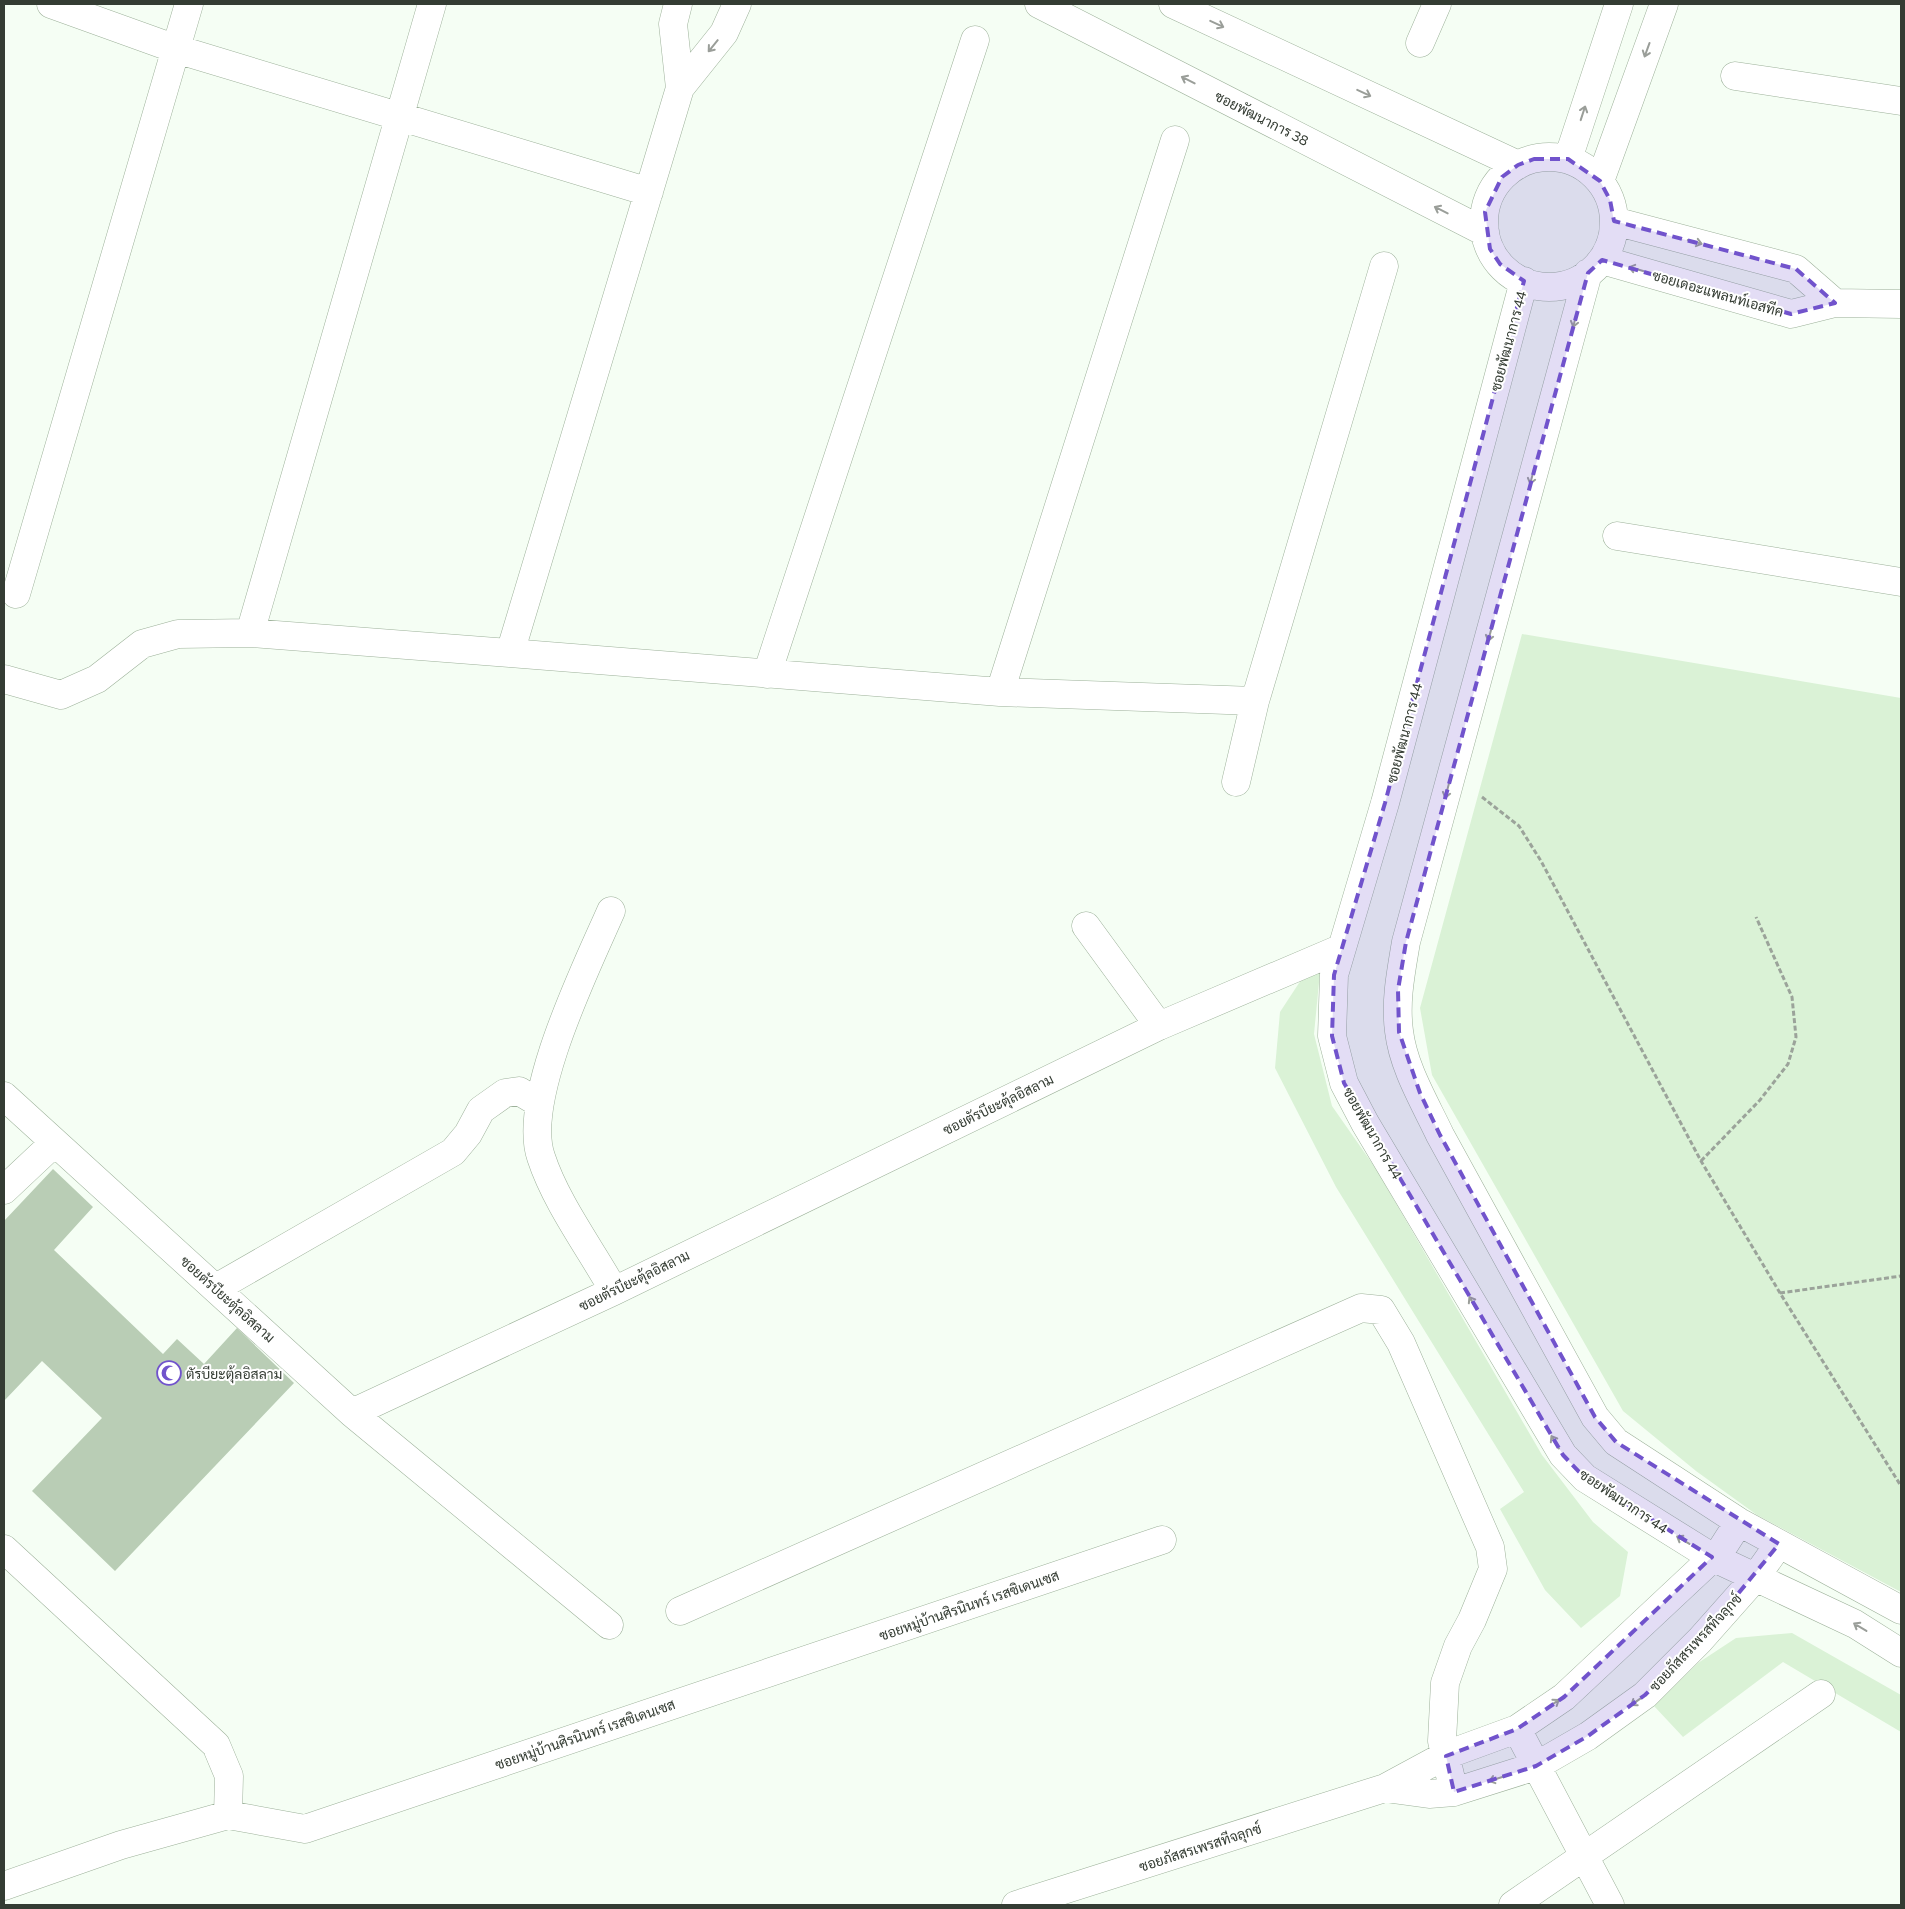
<svg xmlns="http://www.w3.org/2000/svg" width="1905" height="1909" font-family="Commissioner,Sarabun,sans-serif">
  <style>
    .green { fill: #daf2d6 }
    .building { fill: #b9cdb5 }
    .lines { fill: none; stroke-linecap: round; stroke-linejoin: round }
    .minor-casing { stroke: #9db19a; stroke-width: 29 }
    .path { stroke: #9ba39a; stroke-width: 3; stroke-dasharray: 5 2.5; stroke-linecap: butt }
    .minor { stroke: #fff; stroke-width: 28 }
    .oneway { stroke: #9a9e99 }
    .marked { fill: #7153cc; fill-opacity: 0.2; stroke: #7153cc; stroke-width: 4; stroke-dasharray: 10 6; stroke-linejoin: round }
    .labels { text-anchor: middle; dominant-baseline: central; stroke-width: 4; stroke-linejoin: round; paint-order: stroke }
    .street-label { font-size: 14px; fill: #343c33; stroke: #fff }
    .poi-label { font-size: 14px; fill: #343c33; stroke: #fff; text-anchor: start }
  </style>
  <rect width="100%" height="100%" fill="#f5fef4"/>
  <path class="green" d="M1522,634l379,64v894l-144,-77 -61,-44 -73,-60 -191,-336 -12,-67z
    M1320,972l-6,62 18,72 44,63 166,286 51,67 35,30 -8,44 -39,32 -36,-38 -45,-81 24,-17 -188,-305 -61,-119 5,-56 21,-32z
    M1792,1633l109,62v37l-118,-70 -100,75 -29,-31 44,-43 38,-25z"/>
  <path class="building" d="M53,1169l40,38 -39,43 109,104 14,-15 27,25 33,-36 57,55 -179,188 -83,-80 70,-73 -60,-57 -38,40v-180z"/>
  <g class="lines">
    <g class="minor-casing">
      <path id="minor" d="M51,4l125,45 473,143
        M678,4l-5,20 7,64
        M737,4l-13,29 -44,55 -170,565 490,39 255,9 129,-435
        M1039,4l446,228
        M1173,4l345,161
        M1420,43l17,-39
        M1735,76l166,25
        M1484 222a65 65 0 1 1 130 0a65 65 0 1 1-130 0Z
        M1568,159l51,-155
        M1600,181l64,-177
        M1614,221l182,48 39,34
        M1602,260l189,54 44,-11 66,1
        M1588,273l-182,669c-5,30 -11,59 -7,89 4,36 26,72 41,104l155,282 21,25 123,80 162,88
        M1524,281l-139,522 -51,172 -2,61 12,47 21,40 198,332 22,23 125,78 145,68 46,29
        M1617,536l284,46
        M16,594l173,-590
        M250,633l182,-629
        M767,674l208,-634
        M4,679l57,16 36,-16 45,-35 36,-10 72,-1 260,20
        M1000,692l175,-552
        M1236,782l19,-81
        M611,911c-24,55 -90,188 -70,246 15,46 49,91 73,134
        M1086,926l73,100
        M4,1096l348,317 262,-122 545,-265 183,-78
        M4,1190l50,-47
        M216,1288l237,-136 15,-18 13,-24 24,-17 14,-2 20,12
        M352,1413l257,212
        M4,1549l212,196 13,31 -1,39
        M680,1611l681,-303 20,2 20,33 89,204 3,22 -21,51 -14,26 -13,37 -3,58 12,51
        M1517,1729l93,176
        M1385,1788l44,6 25,-2 82,-26 52,-30 57,-41 55,-55 55,-62 24,-34
        M4,1886l117,-41 107,-30 77,14 857,-289
        M1016,1905l369,-117 61,-33 71,-26 47,-32 157,-147 18,-28
        M1513,1905l308,-211"/>
    </g>
    <path class="path" d="M1482,797l37,29 22,35 160,300 79,132 121,193
      M1701,1161l59,-61 28,-36 8,-27 -4,-40 -36,-80
      M1780,1293l121,-17"/>
    <use href="#minor" class="minor"/>
  </g>
  <defs><path id="oneway-shaft" d="M-6 0H5M1.5-3L5.5 0L1.5 3" fill="none" stroke-width="1.6" stroke-linecap="round" stroke-linejoin="round" transform="scale(1.25)"/></defs>
  <g class="oneway">
    <use href="#oneway-shaft" transform="translate(1217 24) rotate(25)"/>
    <use href="#oneway-shaft" transform="translate(713 46) rotate(129)"/>
    <use href="#oneway-shaft" transform="translate(1647 50) rotate(110)"/>
    <use href="#oneway-shaft" transform="translate(1188 80) rotate(-153)"/>
    <use href="#oneway-shaft" transform="translate(1364 93) rotate(25)"/>
    <use href="#oneway-shaft" transform="translate(1583 113) rotate(-72)"/>
    <use href="#oneway-shaft" transform="translate(1441 210) rotate(-153)"/>
    <use href="#oneway-shaft" transform="translate(1695 242) rotate(15)"/>
    <use href="#oneway-shaft" transform="translate(1636 269) rotate(-164)"/>
    <use href="#oneway-shaft" transform="translate(1575 320) rotate(105)"/>
    <use href="#oneway-shaft" transform="translate(1532 477) rotate(105)"/>
    <use href="#oneway-shaft" transform="translate(1490 634) rotate(105)"/>
    <use href="#oneway-shaft" transform="translate(1447 791) rotate(105)"/>
    <use href="#oneway-shaft" transform="translate(1473 1303) rotate(-121)"/>
    <use href="#oneway-shaft" transform="translate(1555 1442) rotate(-121)"/>
    <use href="#oneway-shaft" transform="translate(1683 1540) rotate(-149)"/>
    <use href="#oneway-shaft" transform="translate(1860 1627) rotate(-149)"/>
    <use href="#oneway-shaft" transform="translate(1637 1701) rotate(144)"/>
    <use href="#oneway-shaft" transform="translate(1553 1704) rotate(-35)"/>
    <use href="#oneway-shaft" transform="translate(1496 1779) rotate(162)"/>
  </g>
  <path class="marked" d="M1534,159h34l32,22 10,19 4,21 182,48 39,34 -44,11 -189,-54 -14,13 -182,669 -8,48 1,42 21,61 20,42 155,282 21,25 163,102 -79,96 -55,55 -57,41 -52,30 -82,26 -8,-36 71,-27 47,-32 148,-140 -127,-79 -22,-23 -219,-372 -12,-47 2,-61 51,-172 139,-522 -24,-17 -10,-15 -5,-37 17,-35 16,-12z"/>
  <defs>
    <g id="mosque-ring" transform="scale(1.25)"><circle r="9.5" fill="#fff" stroke="#7153cc" stroke-width="1.5"/><path d="M3.5-4.9A6 6 0 1 0 3.5 4.9A5 5 0 1 1 3.5-4.9Z" fill="#7153cc"/></g>
  </defs>
  <g fill-rule="evenodd">
    <use href="#mosque-ring" x="169" y="1373"/>
  </g>
  <g class="labels">
    <g class="street-label">
      <text transform="translate(1262 118) rotate(27)">ซอยพัฒนาการ 38</text>
      <text transform="translate(1718 293) rotate(16)">ซอยเดอะแพลนท์เอสทีค</text>
      <text transform="translate(1508 341) rotate(-75)">ซอยพัฒนาการ 44</text>
      <text transform="translate(1404 733) rotate(-75)">ซอยพัฒนาการ 44</text>
      <text transform="translate(998 1104) rotate(-26)">ซอยตัรบียะตุ้ลอิสลาม</text>
      <text transform="translate(1373 1133) rotate(60)">ซอยพัฒนาการ 44</text>
      <text transform="translate(634 1280) rotate(-26)">ซอยตัรบียะตุ้ลอิสลาม</text>
      <text transform="translate(228 1299) rotate(42)">ซอยตัรบียะตุ้ลอิสลาม</text>
      <text transform="translate(1624 1501) rotate(34)">ซอยพัฒนาการ 44</text>
      <text transform="translate(969 1605) rotate(-19)">ซอยหมู่บ้านศิรนินทร์ เรสซิเดนเซส</text>
      <text transform="translate(1695 1642) rotate(-47)">ซอยภัสสรเพรสทีจลุกซ์</text>
      <text transform="translate(585 1734) rotate(-19)">ซอยหมู่บ้านศิรนินทร์ เรสซิเดนเซส</text>
      <text transform="translate(1200 1847) rotate(-18)">ซอยภัสสรเพรสทีจลุกซ์</text>
    </g>
    <g class="poi-label">
      <text x="186" y="1373">ตัรบียะตุ้ลอิสลาม</text>
    </g>
  </g>
  <rect width="1905" height="1909" fill="none" stroke="#343c33" stroke-width="10"/>
</svg>
